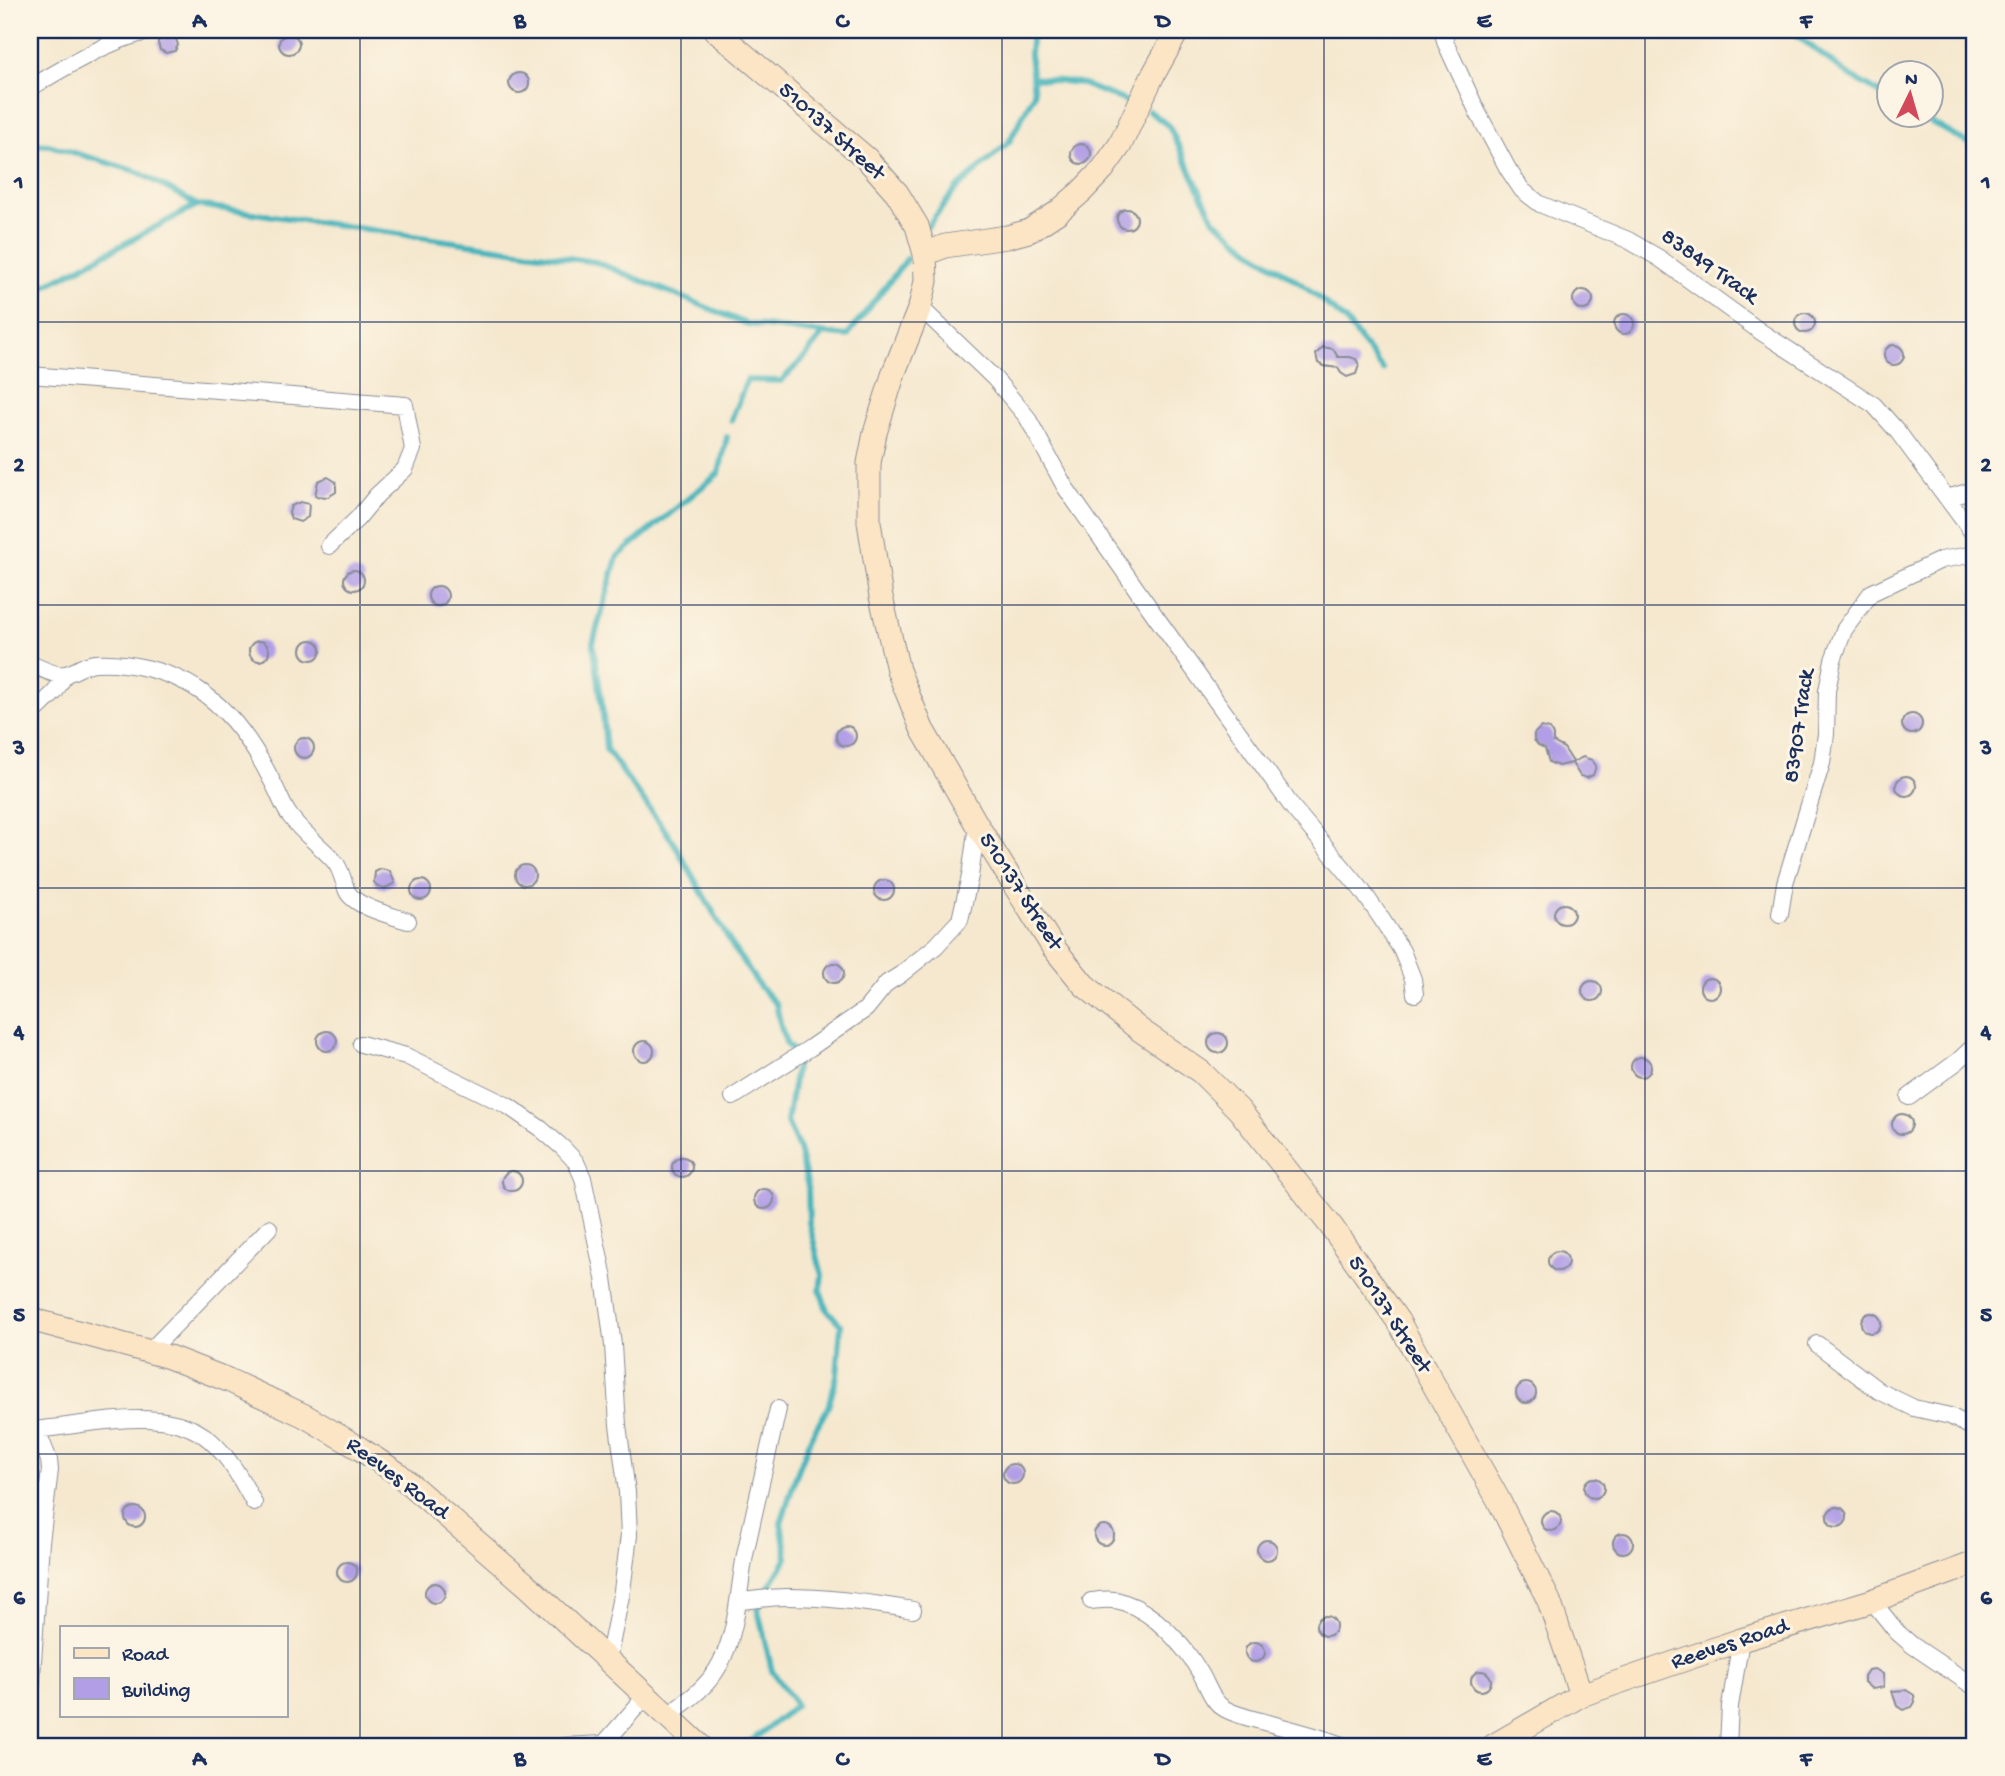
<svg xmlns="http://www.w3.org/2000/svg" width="2005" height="1776" font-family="'Gochi Hand',sans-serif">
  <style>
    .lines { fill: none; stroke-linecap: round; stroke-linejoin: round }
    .stream { stroke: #44b4bb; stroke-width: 6 }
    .building { fill: #b19ee6 }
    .street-casing { stroke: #888c96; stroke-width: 18 }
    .secondary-casing { stroke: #888c96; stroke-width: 25 }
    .street { stroke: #fff; stroke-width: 16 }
    .secondary { stroke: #fce5c4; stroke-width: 23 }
    .grid { fill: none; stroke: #1b2f5e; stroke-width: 2; stroke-opacity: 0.55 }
    .labels { text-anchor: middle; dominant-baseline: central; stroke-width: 6; stroke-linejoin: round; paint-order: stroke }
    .street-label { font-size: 23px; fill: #1b2f5e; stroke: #fcf5e5 }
    .neatline { fill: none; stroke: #1b2f5e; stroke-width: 2.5 }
    .grid-label { font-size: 23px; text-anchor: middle; font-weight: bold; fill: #1b2f5e }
  </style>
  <rect width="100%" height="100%" fill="#fcf5e5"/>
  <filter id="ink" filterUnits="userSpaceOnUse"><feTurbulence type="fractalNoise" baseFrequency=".0143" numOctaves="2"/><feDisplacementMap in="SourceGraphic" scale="14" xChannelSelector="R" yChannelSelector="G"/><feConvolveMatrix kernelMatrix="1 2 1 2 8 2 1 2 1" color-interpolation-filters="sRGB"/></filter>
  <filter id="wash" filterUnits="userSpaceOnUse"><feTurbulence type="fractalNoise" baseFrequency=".00686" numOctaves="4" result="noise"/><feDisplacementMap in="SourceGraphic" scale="28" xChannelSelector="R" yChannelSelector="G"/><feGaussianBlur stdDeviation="1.57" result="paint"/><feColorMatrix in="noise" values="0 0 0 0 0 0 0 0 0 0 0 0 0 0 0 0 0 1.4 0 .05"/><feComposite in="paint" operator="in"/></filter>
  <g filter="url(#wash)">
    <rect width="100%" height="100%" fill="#f5e8cf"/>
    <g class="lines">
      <path class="stream" d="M1790,30l57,44 43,25
        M1033,78l46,5 47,18
        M1149,111l20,15 45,94 39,32 50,33 42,35 38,50
        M1920,116l55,31
        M30,144l19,1 89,27 59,33 399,57 151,62 100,12 60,-77
        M928,226l28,-37 53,-47 25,-48 -4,-40 2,-24
        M30,294l167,-89
        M731,420l16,-40 34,1 25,-25 17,-23
        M727,437l-8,36 -102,84 -24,86 9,61 4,45 66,91 61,107 27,40 16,17 6,27 5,14 11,10 -11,67 12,27 9,38 1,36 13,52 -2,15 7,20 14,15 -4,51 -9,31 -16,28 -16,41 -15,47 6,35 -24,38 -5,14 14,61 24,34 -51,41"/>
    </g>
    <g id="blocks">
      <path class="building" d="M168,33l7,3 3,9 -3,6 -9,2 -6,-3 -2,-7v-2l6,-3z
        M279 44a10 10 0 1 1 20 0a10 10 0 1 1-20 0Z
        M509 83a10 10 0 1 1 20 0a10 10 0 1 1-20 0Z
        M1071 154a10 10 0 1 1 20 0a10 10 0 1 1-20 0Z
        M1117 219a10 10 0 1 1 20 0a10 10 0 1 1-20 0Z
        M1573 300a10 10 0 1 1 20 0a10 10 0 1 1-20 0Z
        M1795 323a10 10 0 1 1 20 0a10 10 0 1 1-20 0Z
        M1614 324a10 10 0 1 1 20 0a10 10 0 1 1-20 0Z
        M1884 355a10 10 0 1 1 20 0a10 10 0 1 1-20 0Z
        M1323,347l10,2 5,8h12l6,2 3,6 -3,9 -9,3 -6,-4 -3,-5 -14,-2 -6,-3 -2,-9z
        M328,477l8,5v10l-8,5 -13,-1 3,-15z
        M300,502l9,2 -1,13 -8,5 -9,-3 -2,-6 2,-7z
        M344 580a10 10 0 1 1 20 0a10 10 0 1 1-20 0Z
        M428 596a10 10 0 1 1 20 0a10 10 0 1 1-20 0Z
        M301 650a10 10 0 1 1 20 0a10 10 0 1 1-20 0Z
        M249 651a10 10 0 1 1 20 0a10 10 0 1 1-20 0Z
        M1902 724a10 10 0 1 1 20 0a10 10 0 1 1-20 0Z
        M836 736a10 10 0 1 1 20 0a10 10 0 1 1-20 0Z
        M1541,727l9,2 3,6v7l11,6 9,14 10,-5 9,3 4,6 -3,9 -6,3 -7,-2 -8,-13 -14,3 -9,-4 -4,-14 -7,-3 -4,-5v-6z
        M294 748a10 10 0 1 1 20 0a10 10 0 1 1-20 0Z
        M1896 786a10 10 0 1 1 20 0a10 10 0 1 1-20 0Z
        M515 875a10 10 0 1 1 20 0a10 10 0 1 1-20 0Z
        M381,869l9,2 5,12 -11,6 -6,-2 -4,-5 1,-10z
        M411 890a10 10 0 1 1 20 0a10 10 0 1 1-20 0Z
        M874 890a10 10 0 1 1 20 0a10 10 0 1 1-20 0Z
        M1554 914a10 10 0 1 1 20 0a10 10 0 1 1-20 0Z
        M824 973a10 10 0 1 1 20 0a10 10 0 1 1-20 0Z
        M1700 988a10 10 0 1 1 20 0a10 10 0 1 1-20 0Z
        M1582 991a10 10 0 1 1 20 0a10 10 0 1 1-20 0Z
        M317 1041a10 10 0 1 1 20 0a10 10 0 1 1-20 0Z
        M1208 1043a10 10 0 1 1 20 0a10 10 0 1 1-20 0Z
        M634 1051a10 10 0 1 1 20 0a10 10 0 1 1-20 0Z
        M1631 1067a10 10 0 1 1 20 0a10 10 0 1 1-20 0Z
        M1892 1124a10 10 0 1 1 20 0a10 10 0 1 1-20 0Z
        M672 1167a10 10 0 1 1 20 0a10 10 0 1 1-20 0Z
        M502 1181a10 10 0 1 1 20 0a10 10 0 1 1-20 0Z
        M754 1199a10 10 0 1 1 20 0a10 10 0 1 1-20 0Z
        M1548 1261a10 10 0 1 1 20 0a10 10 0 1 1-20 0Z
        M1861 1323a10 10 0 1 1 20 0a10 10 0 1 1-20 0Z
        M1516 1393a10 10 0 1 1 20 0a10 10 0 1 1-20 0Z
        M1003 1474a10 10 0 1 1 20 0a10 10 0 1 1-20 0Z
        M1584 1488a10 10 0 1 1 20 0a10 10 0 1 1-20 0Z
        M1827 1517a10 10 0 1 1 20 0a10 10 0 1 1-20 0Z
        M125 1517a10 10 0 1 1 20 0a10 10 0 1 1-20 0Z
        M1541 1521a10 10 0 1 1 20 0a10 10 0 1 1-20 0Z
        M1094 1535a10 10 0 1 1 20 0a10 10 0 1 1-20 0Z
        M1613 1543a10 10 0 1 1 20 0a10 10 0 1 1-20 0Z
        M1257 1550a10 10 0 1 1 20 0a10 10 0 1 1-20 0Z
        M337 1572a10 10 0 1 1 20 0a10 10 0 1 1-20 0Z
        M425 1593a10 10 0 1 1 20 0a10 10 0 1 1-20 0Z
        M1316 1626a10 10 0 1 1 20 0a10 10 0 1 1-20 0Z
        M1245 1652a10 10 0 1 1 20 0a10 10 0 1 1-20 0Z
        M1875,1669l8,5 1,13 -12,2 -8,-7v-6l4,-6z
        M1471 1681a10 10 0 1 1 20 0a10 10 0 1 1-20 0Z
        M1906,1690l8,5 1,7 -3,5 -9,3 -6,-4 -5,-15z"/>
    </g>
  </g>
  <g filter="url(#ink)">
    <use href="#blocks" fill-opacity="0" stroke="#888c96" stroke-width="2"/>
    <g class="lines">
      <g class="street-casing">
        <path id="street" d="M1442,30l4,14 32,69 30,56 14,21 18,14 88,36 31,18 102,74 113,73 24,27 77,104
          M30,88c36,-21 86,-53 128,-58
          M920,307l75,72 32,38 38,70 91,130 137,191 68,81 20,29 21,33 11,28 2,15
          M30,375l375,30 8,44 -8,20 -28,26 -19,23 -29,28
          M1947,498l28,-8
          M30,664c10,3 25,13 35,10 11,-2 18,-10 30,-11 33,-2 75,8 102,26 34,21 58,58 76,94 6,11 10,24 17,33 13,18 31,30 45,46 7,9 8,20 12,29 7,16 46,25 61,30
          M30,716l25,-24 10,-17
          M1780,914l5,-31 37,-120 4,-29 1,-43 6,-31 11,-30 27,-37 70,-33 34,-6
          M361,1044l45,12 102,50 33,23 22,19 13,14 7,16 21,100 9,67 5,80 9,67 2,43 -7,56 -14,69
          M733,1097l77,-49 56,-39 21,-26 13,-8 36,-29 24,-26 10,-44 7,-51
          M1909,1097l49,-36 17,-16
          M1817,1344l62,47 35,17 36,8 25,13
          M150,1351l119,-123
          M30,1430c56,-3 135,-29 181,11 19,17 31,40 43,62
          M738,1601c16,-1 33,-4 49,-4 42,0 85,6 126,13
          M1091,1601c10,-1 21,-3 32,1 33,11 61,43 78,72 7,12 11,28 24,35 11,6 24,9 36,12 27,8 56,14 83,25
          M1872,1601l25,31 15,13 58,39
          M31,1691l10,-149 9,-72 -1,-10 -12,-30
          M667,1716c20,-15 41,-29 53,-52 18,-34 18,-72 25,-109 10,-48 22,-97 33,-146
          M564,1746l40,-2
          M602,1746l44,-50
          M1728,1746l2,-40 11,-66"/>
      </g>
      <g class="secondary-casing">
        <path id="secondary" d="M715,30l152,129 30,34 20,33 8,28 1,27 -6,26 -26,65 -19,61 -6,30v59l12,75 17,73 24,59 55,96 76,122 31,38 56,45 61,42 38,38 92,116 67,95 100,178 51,102 32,94
          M925,254l20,-8 62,-9 22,-6 29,-19 24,-21 21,-22 17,-24 32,-68 26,-47
          M30,1319l139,38 59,23 77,36 54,32 38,25 132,114 171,159
          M1493,1746l88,-51 160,-55 131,-39 103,-38"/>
      </g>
      <use href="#street" class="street"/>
      <use href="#secondary" class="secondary"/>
    </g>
  </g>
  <path class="grid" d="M360,30v1716M681,30v1716M1002,30v1716M1324,30v1716M1645,30v1716M30,322h1945M30,605h1945M30,888h1945M30,1171h1945M30,1454h1945"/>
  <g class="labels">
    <g class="street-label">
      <text transform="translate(831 132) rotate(42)">510137 Street</text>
      <text transform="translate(1709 267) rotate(35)">83849 Track</text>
      <text transform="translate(1800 726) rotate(-82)">83907 Track</text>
      <text transform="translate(1020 892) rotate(57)">510137 Street</text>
      <text transform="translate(1389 1315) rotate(57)">510137 Street</text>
      <text transform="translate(397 1479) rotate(37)">Reeves Road</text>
      <text transform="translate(1730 1645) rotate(-18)">Reeves Road</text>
    </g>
  </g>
  <rect width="2005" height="1776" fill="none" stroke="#fcf5e5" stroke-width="77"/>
  <rect x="60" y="1626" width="228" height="91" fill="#fcf5e5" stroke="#a2a6af" stroke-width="2"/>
  <rect x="74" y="1648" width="35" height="10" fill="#fce5c4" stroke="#a2a6af" stroke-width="2"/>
  <text x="122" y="1660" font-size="21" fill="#1b2f5e">Road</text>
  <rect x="74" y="1678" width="35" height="21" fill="#b19ee6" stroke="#a2a6af" stroke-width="2"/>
  <text x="122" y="1696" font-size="21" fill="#1b2f5e">Building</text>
  <g transform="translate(1910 94) rotate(5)"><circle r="33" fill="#fcf5e5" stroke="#a2a6af" stroke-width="2"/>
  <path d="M0-5L12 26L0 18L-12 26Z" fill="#d1495b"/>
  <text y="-10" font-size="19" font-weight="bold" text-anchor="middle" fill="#1b2f5e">N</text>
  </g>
  <rect x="38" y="38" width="1928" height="1700" class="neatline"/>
  <g class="grid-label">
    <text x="199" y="27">A</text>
    <text x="520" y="27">B</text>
    <text x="842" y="27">C</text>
    <text x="1163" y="27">D</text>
    <text x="1484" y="27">E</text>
    <text x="1806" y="27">F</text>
    <text x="19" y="188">1</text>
    <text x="1986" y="188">1</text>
    <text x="19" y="471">2</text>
    <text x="1986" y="471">2</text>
    <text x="19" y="754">3</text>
    <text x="1986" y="754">3</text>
    <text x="19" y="1038">4</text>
    <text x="1986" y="1038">4</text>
    <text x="19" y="1321">5</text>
    <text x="1986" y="1321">5</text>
    <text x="19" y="1604">6</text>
    <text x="1986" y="1604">6</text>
    <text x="199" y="1765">A</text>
    <text x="520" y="1765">B</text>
    <text x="842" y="1765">C</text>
    <text x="1163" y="1765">D</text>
    <text x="1484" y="1765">E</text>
    <text x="1806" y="1765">F</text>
  </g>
</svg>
